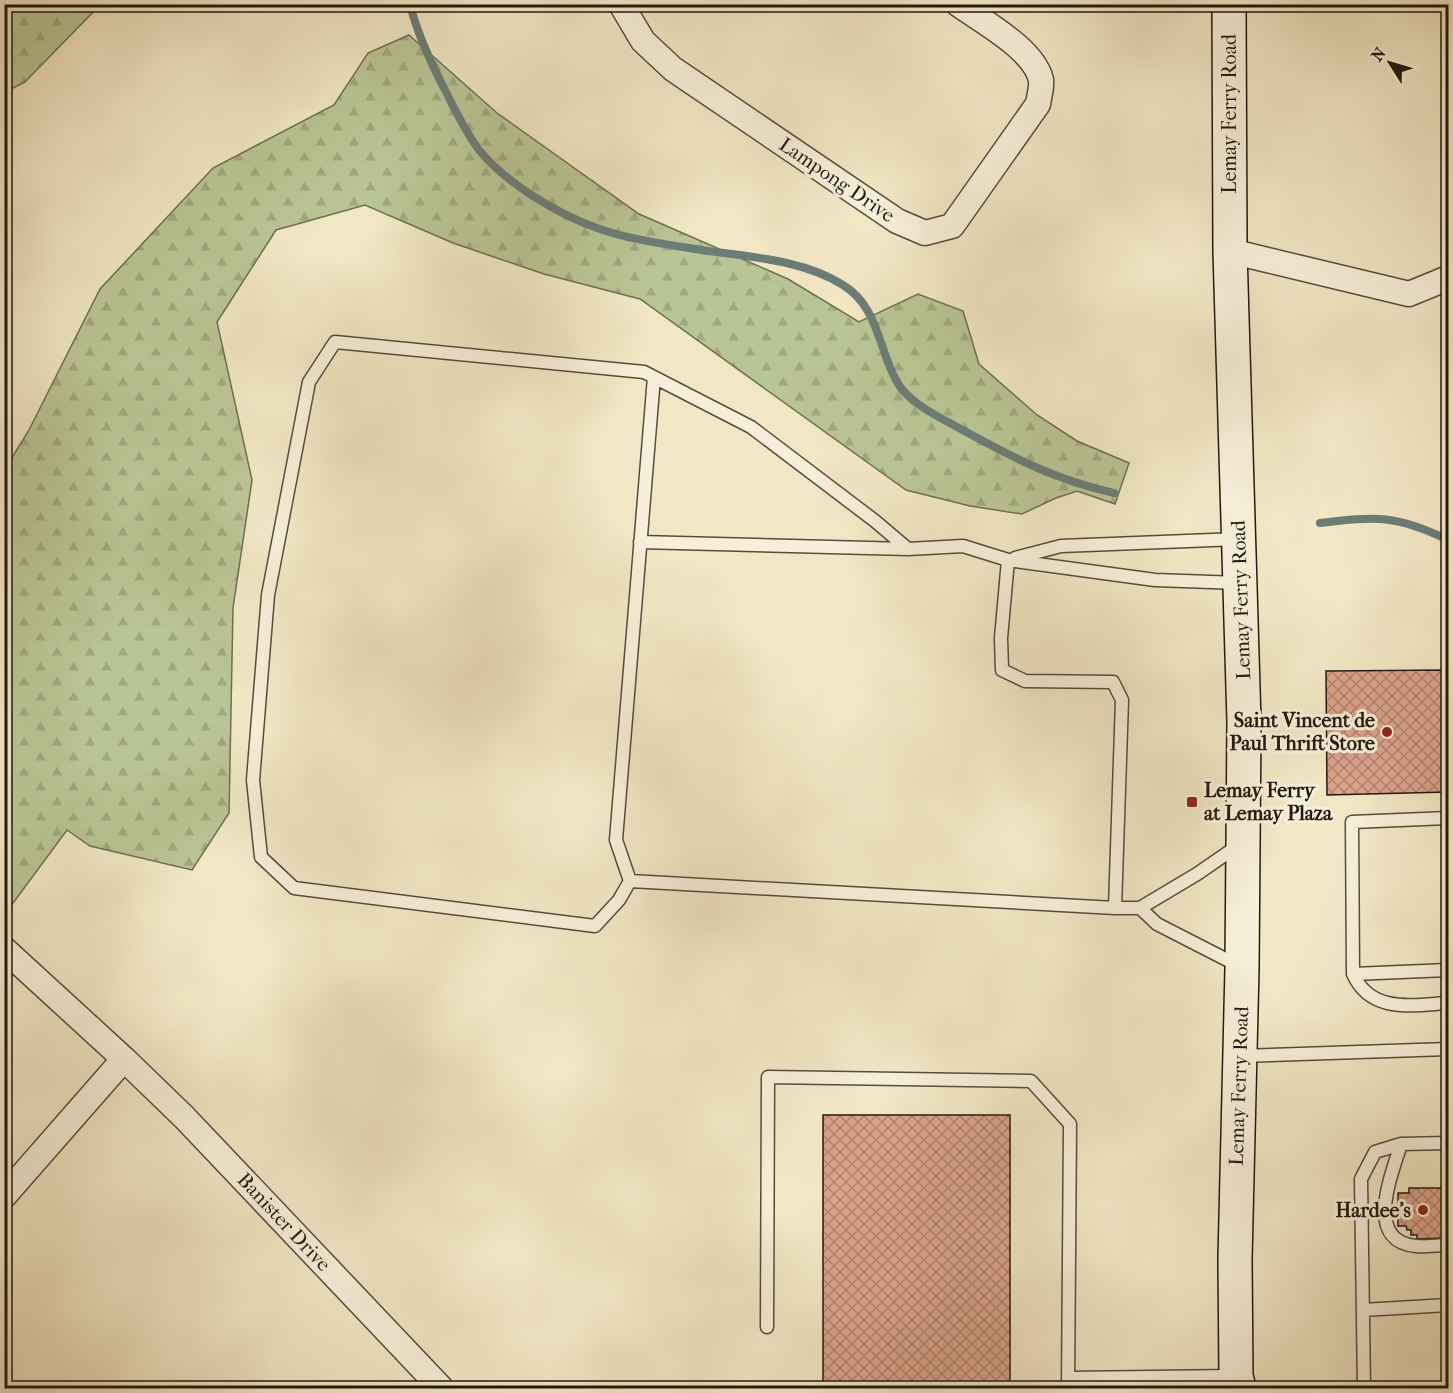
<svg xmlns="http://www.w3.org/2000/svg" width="1453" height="1393" font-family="'IM FELL French Canon',serif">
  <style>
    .forest { fill: url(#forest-firs); stroke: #6e6f53; stroke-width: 1.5 }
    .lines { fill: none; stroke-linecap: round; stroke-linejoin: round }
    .stream { stroke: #6c7d77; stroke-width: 8 }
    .building { fill: url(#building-cross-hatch); stroke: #231911; stroke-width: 1.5 }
    .lane-casing { stroke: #574c3e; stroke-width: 15 }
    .street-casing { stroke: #574c3e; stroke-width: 27 }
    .secondary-casing { stroke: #231911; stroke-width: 36 }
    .lane { stroke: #f7efd9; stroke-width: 12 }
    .street { stroke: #f7efd9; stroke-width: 24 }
    .secondary { stroke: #f7efd9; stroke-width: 33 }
    .poi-dot { fill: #8f2418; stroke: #f7efd9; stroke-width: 2 }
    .labels { text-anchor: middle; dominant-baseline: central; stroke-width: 6; stroke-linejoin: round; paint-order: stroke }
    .street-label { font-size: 20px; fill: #231911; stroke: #f7efd9 }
    .poi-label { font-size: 20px; font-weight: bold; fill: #231911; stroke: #f7efd9; text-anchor: end }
  </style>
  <defs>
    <pattern id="forest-firs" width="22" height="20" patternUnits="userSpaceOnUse" patternTransform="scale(1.5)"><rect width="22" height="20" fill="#bac595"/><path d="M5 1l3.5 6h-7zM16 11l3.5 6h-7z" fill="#a0a97f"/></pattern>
    <pattern id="building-cross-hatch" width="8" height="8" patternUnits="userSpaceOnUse" patternTransform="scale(1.5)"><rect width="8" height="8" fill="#dba28b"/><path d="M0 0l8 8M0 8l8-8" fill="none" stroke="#b18370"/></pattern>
  </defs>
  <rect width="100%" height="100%" fill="#f2e7c5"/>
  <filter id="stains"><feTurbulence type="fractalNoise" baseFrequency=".00333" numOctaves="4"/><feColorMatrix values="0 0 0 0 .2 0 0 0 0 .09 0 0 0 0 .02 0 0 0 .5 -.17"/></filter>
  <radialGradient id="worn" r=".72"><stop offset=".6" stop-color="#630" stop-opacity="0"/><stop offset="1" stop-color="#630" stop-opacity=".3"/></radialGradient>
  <path class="forest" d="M5,4h109v1l-17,3 -72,74 -20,10z
    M409,35l88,78 142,101 149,65 71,43 59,-28 45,17 16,53 58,51 40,26 52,22 -14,41 -38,-13 -21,7 -34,16 -52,-8 -64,-16 -266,-191 -96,-25 -91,-31 -88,-38 -89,25 -59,92 35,158 -19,128 -4,205 -37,57 -102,-24 -23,-16 -62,84v-445l24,-39 71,-141 113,-121 121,-63 34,-52z"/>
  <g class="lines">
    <path class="stream" d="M410,4c7,30 21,59 35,86 10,20 20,41 34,60 27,33 78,64 118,78 33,12 69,16 104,22 47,7 101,9 142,35 38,23 35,70 58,103 13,17 38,29 56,39 35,19 71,39 109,52 15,6 32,10 48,14
      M1320,523c56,-7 77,-8 128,17"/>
  </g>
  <path class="building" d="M1448,670v122l-121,3 -1,-124z
    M823,1115h187v273h-187z
    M1409,1188h39v47h-3v3l-28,1v-4h-6v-5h-4l-1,-4h-8v-33h11z"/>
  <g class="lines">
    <g class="lane-casing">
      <path id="lane" d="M640,542l268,7
        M1015,558l46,-12 177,-7
        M1008,560l-7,78 1,32 23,11 88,1 9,18 -7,208
        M1239,583l-84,-3 -147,-20 -45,-14 -55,3 -33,-28 -124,-94 -107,-55 -309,-30 -26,40 -41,213 -15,185 8,77 33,31 301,38 24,-26 11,-19 485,27h25l57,-34 42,-29
        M1448,818l-96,4 1,152 95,-4
        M630,881l-14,-41 38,-463
        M1140,908l17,16 82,42
        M1353,974c18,40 60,31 95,29
        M1241,1056l207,-7
        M1401,1144c-9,30 -38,97 15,102 10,1 22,-1 32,-1
        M1363,1310l85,-5
        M767,1327l1,-250 263,4 39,43 -2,264
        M1068,1378l166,-2
        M1364,1388l-3,-209 14,-27 26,-8 47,-1"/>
    </g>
    <g class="street-casing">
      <path id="street" d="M621,4l22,37 30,28 224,152 28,12 27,-7 86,-122c1,-7 4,-17 3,-24 -7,-31 -58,-58 -83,-76
        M1230,251l179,43 39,-16
        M4,949l120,110 -120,137
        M124,1059l60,58 257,271"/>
    </g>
    <g class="secondary-casing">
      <path id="secondary" d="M1229,4l1,247 14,471 -2,246 -7,291 1,117 3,12"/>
    </g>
    <use href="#lane" class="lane"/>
    <use href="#street" class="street"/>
    <use href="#secondary" class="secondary"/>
  </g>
  <g class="poi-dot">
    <circle cx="1387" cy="732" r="6"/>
    <rect x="1186" y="796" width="12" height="12" rx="3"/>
    <circle cx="1423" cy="1210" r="6"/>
  </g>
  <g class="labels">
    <g class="street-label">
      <text transform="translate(1229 114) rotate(-90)">Lemay Ferry Road</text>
      <text transform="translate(837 180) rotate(34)">Lampong Drive</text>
      <text transform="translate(1241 600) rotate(-92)">Lemay Ferry Road</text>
      <text transform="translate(1239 1086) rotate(-88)">Lemay Ferry Road</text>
      <text transform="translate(284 1222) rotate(47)">Banister Drive</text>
    </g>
    <g class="poi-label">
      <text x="1375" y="720">Saint Vincent de<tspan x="1375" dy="23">Paul Thrift Store</tspan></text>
      <text x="1204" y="790" text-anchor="start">Lemay Ferry<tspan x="1204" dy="23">at Lemay Plaza</tspan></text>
      <text x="1411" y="1210">Hardee's</text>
    </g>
  </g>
  <rect width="1453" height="1393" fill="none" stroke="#f2e7c5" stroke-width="24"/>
  <rect x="6" y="6" width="1441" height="1381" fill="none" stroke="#231911" stroke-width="3"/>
  <rect x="12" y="12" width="1429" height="1369" fill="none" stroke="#231911" stroke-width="1.5"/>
  <g transform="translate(1390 63) rotate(307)" stroke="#f7efd9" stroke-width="4.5" paint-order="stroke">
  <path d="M0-4.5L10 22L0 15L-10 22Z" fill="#231911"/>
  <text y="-9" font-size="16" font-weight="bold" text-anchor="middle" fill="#231911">N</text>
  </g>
  <rect width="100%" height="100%" filter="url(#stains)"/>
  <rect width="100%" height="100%" fill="url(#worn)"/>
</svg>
